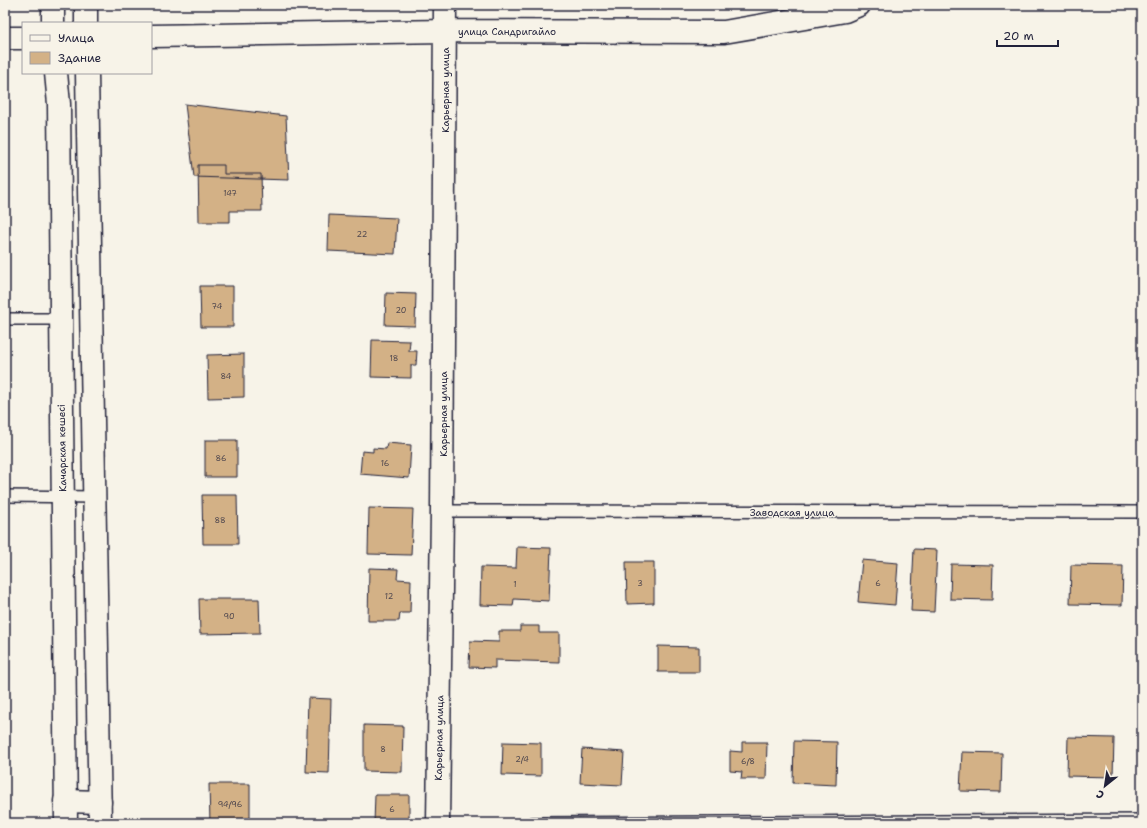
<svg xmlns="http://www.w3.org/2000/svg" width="1147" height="828" font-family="'Shantell Sans',sans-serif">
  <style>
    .building { fill: #d3b186; stroke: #22223b }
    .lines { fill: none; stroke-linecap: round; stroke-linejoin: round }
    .service-casing { stroke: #22223b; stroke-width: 14 }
    .minor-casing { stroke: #22223b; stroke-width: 25 }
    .tertiary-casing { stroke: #22223b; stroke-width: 25 }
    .secondary-casing { stroke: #22223b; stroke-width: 25 }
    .service { stroke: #f7f3e8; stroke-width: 11 }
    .minor { stroke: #f7f3e8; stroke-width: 22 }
    .tertiary { stroke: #f7f3e8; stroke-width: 22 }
    .secondary { stroke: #f7f3e8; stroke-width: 22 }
    .labels { text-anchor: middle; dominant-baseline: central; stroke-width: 3; stroke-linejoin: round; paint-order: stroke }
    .number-label { font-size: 8px; fill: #4e464e }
    .street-label { font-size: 10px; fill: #22223b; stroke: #f7f3e8 }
  </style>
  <rect width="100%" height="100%" fill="#f7f3e8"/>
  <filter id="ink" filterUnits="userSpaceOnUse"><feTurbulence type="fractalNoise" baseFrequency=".025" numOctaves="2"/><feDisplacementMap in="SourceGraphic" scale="8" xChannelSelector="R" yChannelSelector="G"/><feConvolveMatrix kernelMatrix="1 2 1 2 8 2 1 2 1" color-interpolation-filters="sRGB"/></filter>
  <g filter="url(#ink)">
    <path class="building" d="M185,104l101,12 3,64 -95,-3z
      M198,165h26v9h37l1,37h-32v11h-31z
      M329,215l68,3 -2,36 -67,-3z
      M200,286h33v41h-32z
      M386,293l30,1 -1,32 -30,-1z
      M372,340l38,1 -1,10h8l-1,14h-5v13l-40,-1z
      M244,354v43l-36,1 -1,-43z
      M205,440h32v37h-32z
      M387,443l24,2 -2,33 -49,-4 2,-23 11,1v-4l13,1z
      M202,495h35l1,49h-35z
      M369,508l44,1 -2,46 -43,-1z
      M517,547l34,1 -2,53 -35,-2 -1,7 -33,-1 1,-38 35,1z
      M914,549l23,1 -3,62 -23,-1z
      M862,560l36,3 -3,42 -37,-3z
      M626,562h28v41l-27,1z
      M951,564l42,1 -1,35 -42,-1z
      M1071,565l52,1 -1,39 -52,-1z
      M369,568l29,1 -1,10 14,1 -1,33h-10l-1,8h-31z
      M199,599h60l1,34 -60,1z
      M520,626h19v7h20v29l-64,-2v8l-26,-1 1,-26 29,1v-11h21z
      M658,646l41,1v25h-41z
      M308,698l23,1 -2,74 -23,-1z
      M364,725l39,1 -1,46 -38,-1z
      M1068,737l46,1 -1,39 -46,-1z
      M794,741l43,1 -1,43 -43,-2z
      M503,742l38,1v33l-39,-1z
      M742,742h25l-1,37h-25l1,-7 -12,-1v-20l12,1z
      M582,749l42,3 -2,33 -42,-2z
      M962,752l40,1 -1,39 -41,-1z
      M209,784h41v39h-40z
      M375,795h34v28h-35z"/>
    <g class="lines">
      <g class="service-casing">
        <path id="service" d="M5,319h56
          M5,496l90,1
          M442,511l700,1
          M533,823l609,-3"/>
      </g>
      <g class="minor-casing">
        <path id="minor" d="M151,36l294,-5 279,1 121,-21 14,-6
          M65,801l35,1
          M438,823l4,-312 3,-506"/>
      </g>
      <g class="tertiary-casing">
        <path id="tertiary" d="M5,38h18"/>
      </g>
      <g class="secondary-casing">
        <path id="secondary" d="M53,5v18
          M86,5v18
          M56,73l3,31 7,719
          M87,73l13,750"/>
      </g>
      <use href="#service" class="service"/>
      <use href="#minor" class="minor"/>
      <use href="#tertiary" class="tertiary"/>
      <use href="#secondary" class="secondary"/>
    </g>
  </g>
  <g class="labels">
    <g class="number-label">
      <text x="230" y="193">147</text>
      <text x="362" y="234">22</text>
      <text x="217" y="306">74</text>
      <text x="401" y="310">20</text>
      <text x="394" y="358">18</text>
      <text x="226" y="376">84</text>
      <text x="221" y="458">86</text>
      <text x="385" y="463">16</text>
      <text x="220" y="520">88</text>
      <text x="640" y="583">3</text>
      <text x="878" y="583">6</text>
      <text x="515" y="584">1</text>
      <text x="389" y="596">12</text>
      <text x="229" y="616">90</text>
      <text x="383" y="749">8</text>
      <text x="522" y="759">2/4</text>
      <text x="748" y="761">6/8</text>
      <text x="230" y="804">94/96</text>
      <text x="392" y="809">6</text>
    </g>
    <g class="street-label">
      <text x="507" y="31">улица Сандригайло</text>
      <text transform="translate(445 90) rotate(-90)">Карьерная улица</text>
      <text transform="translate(443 414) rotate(-90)">Карьерная улица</text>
      <text transform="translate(62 448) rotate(-91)">Качарская көшесі</text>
      <text x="792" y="512">Заводская улица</text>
      <text transform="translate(439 738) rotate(-89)">Карьерная улица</text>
    </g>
  </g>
  <rect width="1147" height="828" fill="none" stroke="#f7f3e8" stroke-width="20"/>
  <rect x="10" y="10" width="1127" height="808" fill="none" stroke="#22223b" stroke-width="1.5" filter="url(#ink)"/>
  <rect x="22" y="22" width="130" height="52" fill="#f7f3e8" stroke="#a29fa3"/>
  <rect x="30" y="35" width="20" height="6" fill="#f7f3e8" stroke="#a29fa3"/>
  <text x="58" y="42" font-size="12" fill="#22223b">Улица</text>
  <rect x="30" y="52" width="20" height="12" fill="#d3b186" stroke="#a29fa3"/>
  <text x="58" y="62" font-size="12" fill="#22223b">Здание</text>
  <g transform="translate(1105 786) rotate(210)" stroke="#f7f3e8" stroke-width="3" paint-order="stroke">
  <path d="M0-3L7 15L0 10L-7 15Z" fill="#22223b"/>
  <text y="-6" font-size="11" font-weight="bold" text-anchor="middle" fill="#22223b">С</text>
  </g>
  <path d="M997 40v6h61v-6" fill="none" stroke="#22223b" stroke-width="2"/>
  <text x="1003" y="40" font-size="12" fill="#22223b" stroke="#f7f3e8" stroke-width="3" paint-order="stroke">20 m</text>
</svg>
